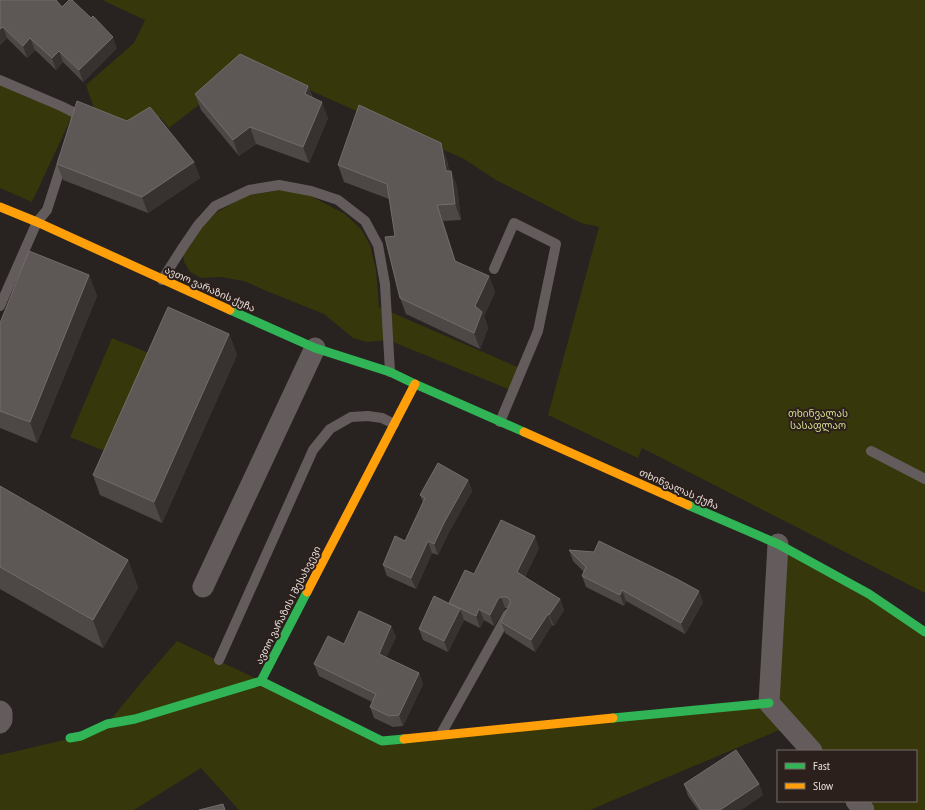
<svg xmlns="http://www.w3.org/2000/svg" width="925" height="810" font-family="'PT Sans Narrow','Noto Sans Georgian',sans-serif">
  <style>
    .green { fill: #36370b }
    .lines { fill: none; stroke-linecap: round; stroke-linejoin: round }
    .lane { stroke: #645c5c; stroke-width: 10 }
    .street { stroke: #645c5c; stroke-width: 21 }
    .fast { stroke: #30b455; stroke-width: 9 }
    .slow { stroke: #ff9f0a; stroke-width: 9 }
    .wall { fill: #4d4845 }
    .shaded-wall { fill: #373230 }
    .building { fill: #5d5855; stroke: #726d6a }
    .labels { text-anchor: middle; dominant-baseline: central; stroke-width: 4; stroke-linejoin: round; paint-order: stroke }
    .street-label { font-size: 10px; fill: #e6ddda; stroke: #2c201c }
    .park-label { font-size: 10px; fill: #d4d98d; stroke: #2c201c }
  </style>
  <rect width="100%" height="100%" fill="#282220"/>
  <path class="green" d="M102,0h823v593l-283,-145 -4,10 -90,-43 51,-188 -18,-4 -85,-43 -32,-21 -213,-95 -82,64 -9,-11 -26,14 -38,-17 -10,-29 48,-42 11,-23z
    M0,84l73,30 -41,88 -32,-14z
    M280,190l29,5 36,19 16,15 9,16 6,25 3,37 143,62 -9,22 -125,-51 -21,2 -14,-4 -29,-24 -55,-22 -25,-11 -24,-4 -19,1 -11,-6 -6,-10 -1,-7 18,-27 16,-16 29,-16z
    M112,338l37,15 -42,99 -37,-15z
    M778,544l147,88v178h-61l-8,-9h60v-50h-104l-23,-25 -199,84h-351l-38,-42 -67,42h-134v-55l81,-19 26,-12 37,-45 33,-38 84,40 121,60 387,-38z"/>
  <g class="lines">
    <path class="lane" d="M0,80l61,26 16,8 -2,9
      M494,269l20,-46 42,21 -18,87 -38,91
      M162,280l21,-33 15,-22 17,-19 34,-16 30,-5 32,6 27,9 27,21 13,24 7,39 5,88
      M0,306l37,-84 10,-12 17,-53
      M871,451l54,28
      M219,660l94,-210 17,-21 21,-12 17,-1 14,2 12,6
      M441,734l67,-120"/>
    <path class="street" d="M778,544l-9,159 43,48
      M203,587l112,-239
      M0,711l2,2v7l-2,3
      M856,801l8,9"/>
    <path class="fast" d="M230,310l85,38 75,24 25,12 109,48
      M688,505l90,39 91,50 56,38
      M261,681l121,60 22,-2
      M613,718l156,-15
      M70,738l11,-2 26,-12 28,-5 126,-38 46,-89"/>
    <path class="slow" d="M0,207l37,15 193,88
      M524,432l164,73
      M307,592l108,-208
      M404,739l209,-21"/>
  </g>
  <path class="wall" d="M0,0l62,7 55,41 -34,34 -20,-20 -7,8 -21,-20 -8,8 -20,-20 -7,7z
    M308,86l5,12 15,20 -19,45 -53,-19 -17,12 -38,-46 -6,-16z
    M447,160l2,11h2l6,16 4,33 -18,1 13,41 33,14 6,16 -11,24 4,12 -8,21 -74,-35 -6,-16 -5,-62 -6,-37 -45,-17 -6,-17z
    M194,162l6,16 -52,35 -85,-33 -6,-16z
    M89,275l8,21 -60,147 -37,-15v-105z
    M229,334l8,21 -75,168 -62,-28 -7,-20z
    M468,480l4,11 -24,43 -10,21 -6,-2 -16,36 -29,-13 -4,-11 22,-24 18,-39 -3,-7z
    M0,486l128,74 10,28 -35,60 -103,-59z
    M539,548l-14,29 35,22 4,11 -10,16 -2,-1 -17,27 -30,-19 -4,-11 7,-14h-3l-2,3 -9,15 -10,-6 -4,8 -16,-8 -16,32 -25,-12 -4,-11 31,-25 24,-30z
    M569,550l134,52 -18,32 -59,-33 -2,5 -38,-19 -4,-11 2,-4 -11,-11z
    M391,626l5,11 -10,20 33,16 4,11 -20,42 -10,1 -19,-9 -4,-11 2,-5 -53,-26 -5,-12 30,-20z
    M684,784h75l4,11 -22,15h-43l-10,-14z"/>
  <path class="shaded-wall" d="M3,27l4,11 -7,7v-16z
    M113,37l4,11 -34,34 -4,-12z
    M30,38l5,12 -8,8 -4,-12z
    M59,51l4,11 -7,8 -4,-12z
    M308,86l6,17 -9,-9z
    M322,102l6,16 -19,45 -6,-16z
    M250,127l6,17 -17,12 -6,-16z
    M441,143l6,17 4,28 -5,-17z
    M194,162l6,16 -52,35 -6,-16z
    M451,171l6,16 4,33 -6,-16z
    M437,205l6,16 18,57 -6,-17z
    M89,275l8,21 -60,147 -7,-21z
    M489,276l6,16 -11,24 4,12 -8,21 -6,-16 1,-27z
    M229,334l8,21 -75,168 -8,-21z
    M468,480l4,11 -24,43 -10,21 -4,-11 10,-21z
    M535,536l4,12 -17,35 -5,-11z
    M428,541l4,12 -16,36 -5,-11z
    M128,560l10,28 -35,60 -10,-28z
    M622,590l4,11 -2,5 -4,-11z
    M699,591l4,11 -18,32 -4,-11z
    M501,597l4,11 -2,3 -9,15 -4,-11 8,-16z
    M560,599l4,11 -10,16 -5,-11z
    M460,609l4,11 -16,32 -4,-11z
    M479,609l5,11 -4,8 -4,-12z
    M548,614l4,11 -17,27 -4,-12z
    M391,626l5,11 -13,28 -4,-11z
    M419,673l4,11 -20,42 -4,-11z
    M759,784l4,11 -22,15h-21z"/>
  <path class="building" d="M0,0h56l6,7 7,-7h3l19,18 2,-2 20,21 -34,33 -20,-19 -7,7 -22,-20 -7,8 -20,-19 -3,2z
    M240,54l68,32 -3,8 17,8 -19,45 -53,-20 -17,13 -38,-46z
    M77,101l50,20 23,-14 44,55 -52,35 -85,-33z
    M359,105l82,38 5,28h5l4,33 -18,1 18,56 34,15 -14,30 7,6 -8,21 -74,-35 -15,-61 10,-1 -8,-52 -49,-19z
    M29,251l60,24 -59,147 -30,-11v-88z
    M168,307l61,27 -75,168 -61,-27z
    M438,463l30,17 -24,43 -10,21 -6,-3 -17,37 -28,-13 12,-29 10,5 20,-43 -5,-3z
    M0,486l128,74 -35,60 -93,-53z
    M501,520l34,16 -18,36 43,27 -11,16 -1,-1 -17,26 -30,-18 9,-19v-3l-3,-3h-6l-3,2 -8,16 -11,-6 -3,7 -27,-13 16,-33 9,4z
    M599,541l78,38 22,12 -18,32 -59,-33 -2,5 -38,-19 4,-9 -17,-17 25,2z
    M434,596l26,13 -16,32 -25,-12z
    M359,611l32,15 -12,28 40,19 -20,42 -10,1 -19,-9 6,-13 -62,-30 14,-28 16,8z
    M736,750l23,34 -39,26h-19l-17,-26z
    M223,804l2,6h-26z"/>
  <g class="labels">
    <g class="street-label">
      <text transform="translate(210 289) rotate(24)">ავთო ვარაზის ქუჩა</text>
      <text transform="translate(679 489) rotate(24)">თხინვალას ქუჩა</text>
      <text transform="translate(288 605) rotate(-63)">ავთო ვარაზის I შესახვევი</text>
    </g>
    <g class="park-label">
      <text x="818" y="413">თხინვალას<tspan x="818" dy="12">სასაფლაო</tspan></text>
    </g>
  </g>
  <rect x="777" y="750" width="140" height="52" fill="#2c201c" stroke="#766c68"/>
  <rect x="785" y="763" width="20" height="6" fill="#30b455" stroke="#766c68"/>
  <text x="813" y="770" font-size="12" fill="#e6ddda">Fast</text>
  <rect x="785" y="783" width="20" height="6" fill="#ff9f0a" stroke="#766c68"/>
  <text x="813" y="790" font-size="12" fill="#e6ddda">Slow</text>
</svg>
